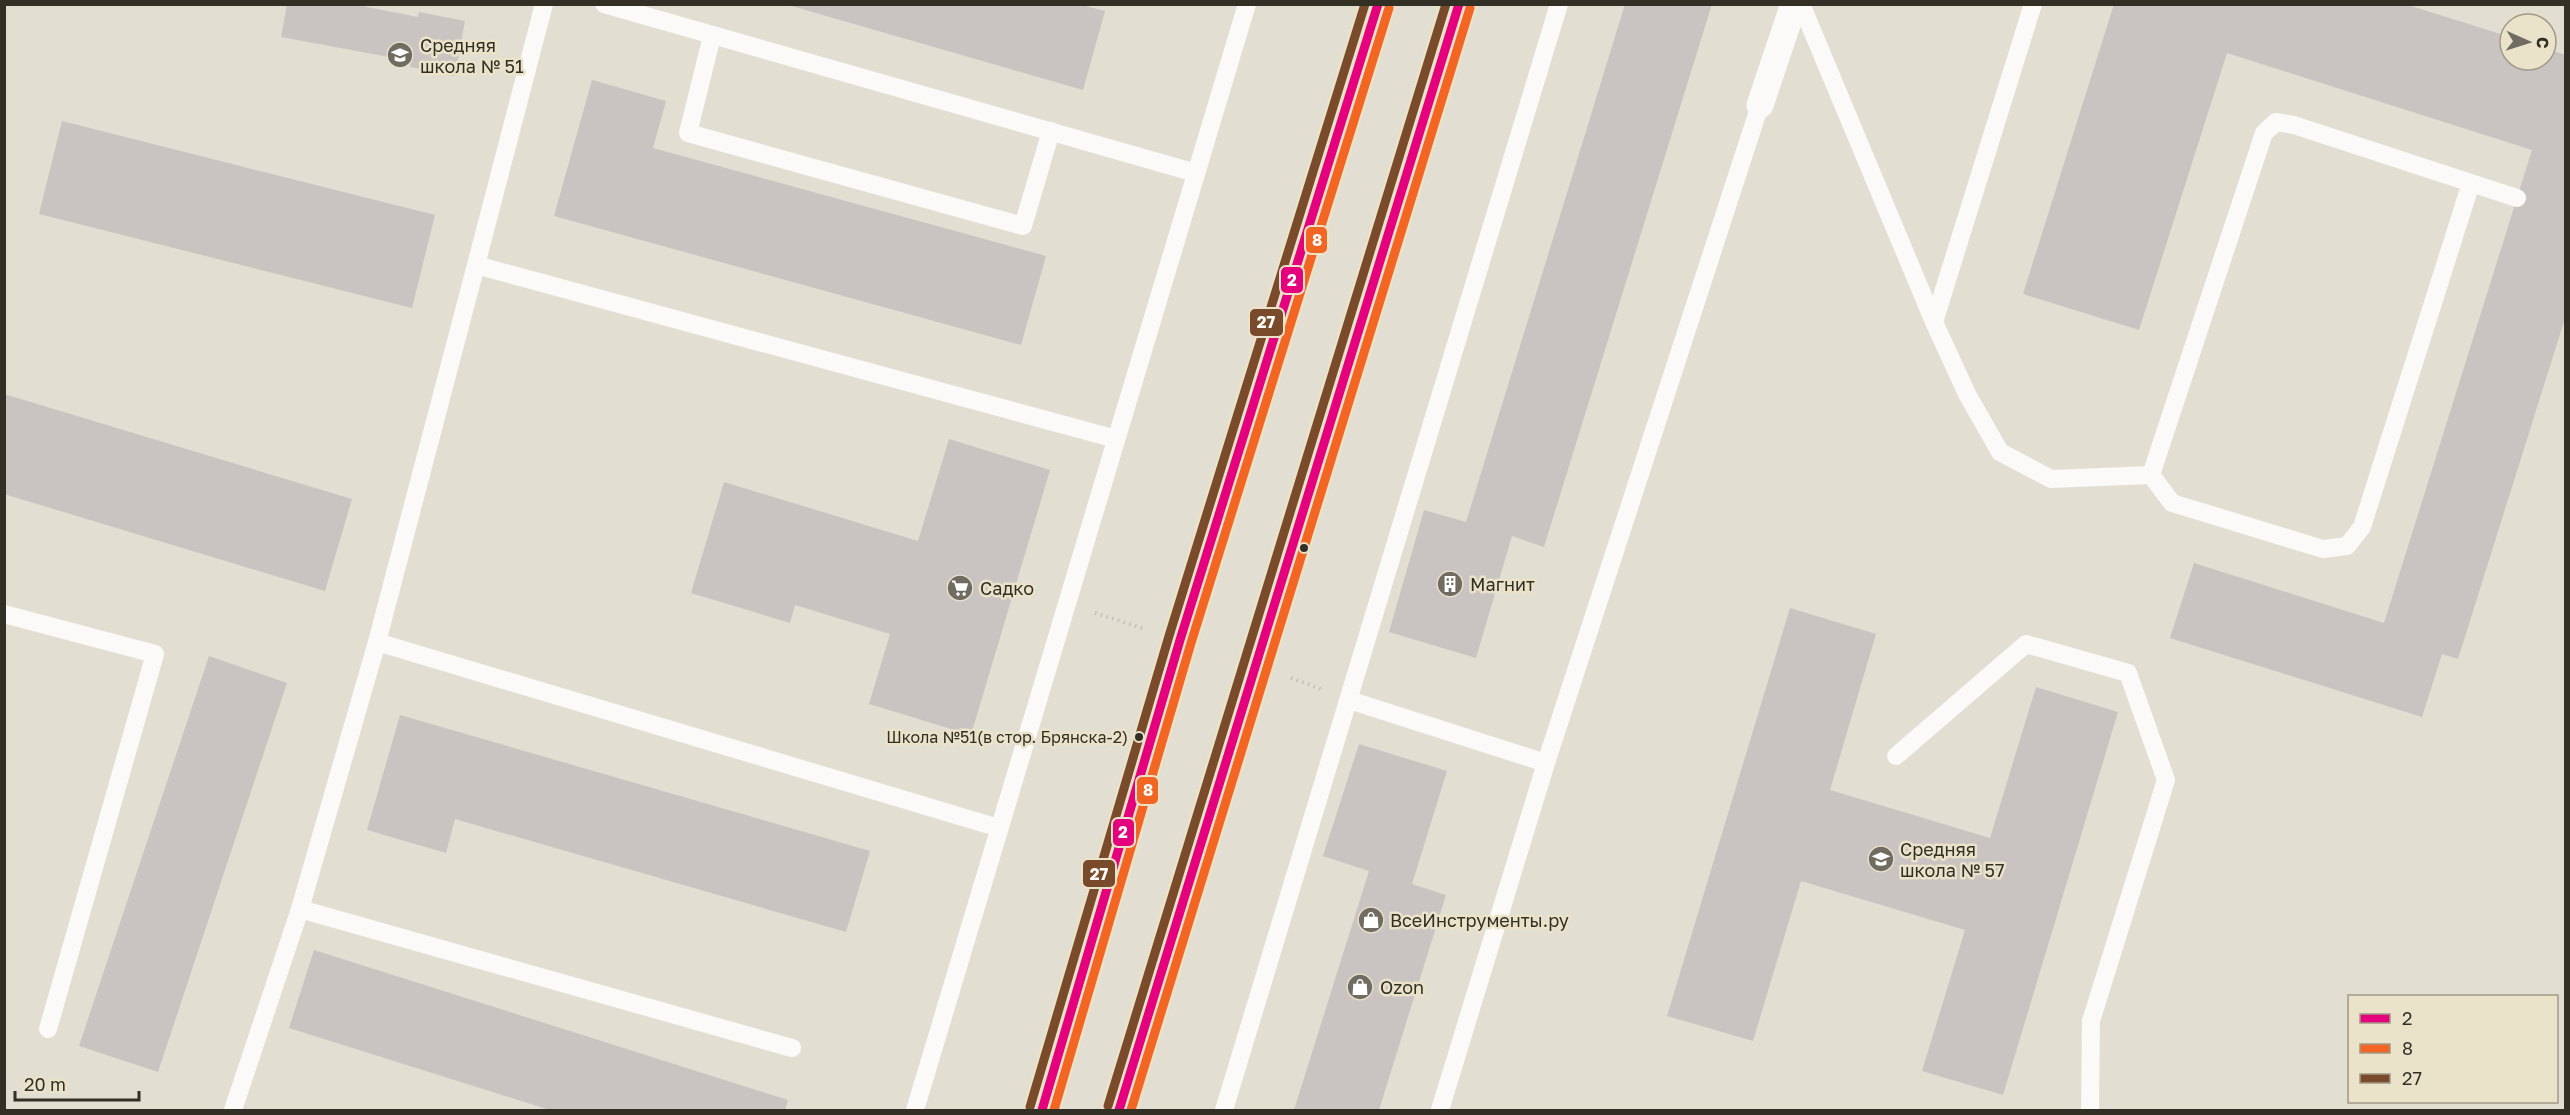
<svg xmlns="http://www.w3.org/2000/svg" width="2570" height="1115" font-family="'Golos Text',sans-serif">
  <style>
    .building { fill: #c9c4c1 }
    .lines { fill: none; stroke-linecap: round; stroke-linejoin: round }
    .path { stroke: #c3c1bd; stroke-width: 4; stroke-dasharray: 1.5 4.5; stroke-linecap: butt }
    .service { stroke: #fbfaf8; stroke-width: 18 }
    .pedestrian { stroke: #fbfaf8; stroke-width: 27 }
    .primary { stroke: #fbfaf8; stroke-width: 33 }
    .bus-1-casing { stroke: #eae2c9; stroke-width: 14 }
    .bus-2-casing { stroke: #eae2c9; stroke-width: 14 }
    .bus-3-casing { stroke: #eae2c9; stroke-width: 14 }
    .bus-1 { stroke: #e5007d; stroke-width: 9 }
    .bus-2 { stroke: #f26522; stroke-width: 9 }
    .bus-3 { stroke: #7a4b2a; stroke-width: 9 }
    .bus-dot { fill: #322f25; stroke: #eae2c9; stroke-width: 2 }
    .labels { text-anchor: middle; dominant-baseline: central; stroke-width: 5; stroke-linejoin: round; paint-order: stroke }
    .bus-label { font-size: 16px; fill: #322f25; stroke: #eae2c9; text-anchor: end }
    .poi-label { font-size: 18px; fill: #322f25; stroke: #eae2c9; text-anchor: start }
    .line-badge { stroke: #eae2c9; stroke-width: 2 }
    .badge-label { font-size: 16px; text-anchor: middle; font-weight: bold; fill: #fff }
  </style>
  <rect width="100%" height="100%" fill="#e2ded1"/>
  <path class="building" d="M287,4h65l66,13 1,-5 46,9 -10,55 -45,-9 1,-6 -130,-24z
    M1625,4h87l-168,543 -32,-11 -36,122 -87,-26 35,-122 42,12z
    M2114,4h291l105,33v23h36v-11l20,6v260l-108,344 -16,-5 -20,63 -252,-79 24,-75 190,60 148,-473 -305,-97 -88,277 -116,-36z
    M788,5h294l23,6 -22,79z
    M592,80l74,21 -13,47 393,108 -25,89 -467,-129z
    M62,121l373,94 -23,93 -373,-94z
    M4,394l348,105 -27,92 -321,-97z
    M949,439l101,31 -79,265 -102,-31 21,-70 -95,-29 -5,18 -99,-30 33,-111 194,59z
    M1790,608l86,26 -46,156 160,48 46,-151 82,25 -115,383 -81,-24 43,-141 -164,-49 -48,160 -86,-25z
    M209,656l78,27 -129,389 -79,-26z
    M400,715l470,136 -24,81 -391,-113 -9,34 -79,-23z
    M1359,744l88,27 -35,113 34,11 -67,215h-85l75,-239 -46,-15z
    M314,950l474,150 -3,10h-235l-261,-82z"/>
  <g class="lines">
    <path class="path" d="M1095,613l50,16
      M1291,678l30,11"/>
    <path class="service" d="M544,4l-68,261 640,174
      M604,4l592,169
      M1801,4l133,318
      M2033,4l-99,318 33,72 33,58 51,27 100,-4
      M712,36l-24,97 335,93 28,-95
      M2276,122l18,3 177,58 -109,344 -15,19 -24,3 -151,-46 -21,-28 113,-342z
      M2471,183l46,15
      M4,614l151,40 -107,375
      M377,642l622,186
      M1349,700l197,63
      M1896,756l130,-112 102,29 38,107 -75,241 -1,89
      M300,909l492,139
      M233,1110l67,-201 77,-267 99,-377
      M915,1110l332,-1106
      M1224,1110l335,-1106
      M1440,1110l106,-347 214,-658"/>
    <path class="pedestrian" d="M1760,105l34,-101"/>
    <path class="primary" d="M1042,1110l138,-470 198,-636
      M1119,1110l340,-1106"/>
    <g class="bus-1-casing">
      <path id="bus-1" d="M1042,1110l138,-470 198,-636
        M1119,1110l340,-1106"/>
    </g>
    <g class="bus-2-casing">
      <path id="bus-2" d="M1054,1110l137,-467 198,-635
        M1131,1110l339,-1102"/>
    </g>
    <g class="bus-3-casing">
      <path id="bus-3" d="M1108,1106l338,-1102
        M1030,1107l139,-471 196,-632"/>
    </g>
    <use href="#bus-1" class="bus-1"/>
    <use href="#bus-2" class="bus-2"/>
    <use href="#bus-3" class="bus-3"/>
  </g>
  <defs>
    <g id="school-disc" transform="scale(1.35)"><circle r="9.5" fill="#706c61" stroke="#eae2c9"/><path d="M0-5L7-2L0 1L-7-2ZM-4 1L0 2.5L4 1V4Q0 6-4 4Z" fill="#fff"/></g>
    <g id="building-disc" transform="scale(1.35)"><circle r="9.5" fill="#706c61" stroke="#eae2c9"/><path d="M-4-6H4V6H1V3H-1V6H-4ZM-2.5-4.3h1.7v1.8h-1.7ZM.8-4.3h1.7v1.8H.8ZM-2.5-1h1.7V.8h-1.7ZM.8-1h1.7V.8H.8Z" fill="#fff"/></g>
    <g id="supermarket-disc" transform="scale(1.35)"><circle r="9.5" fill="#706c61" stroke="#eae2c9"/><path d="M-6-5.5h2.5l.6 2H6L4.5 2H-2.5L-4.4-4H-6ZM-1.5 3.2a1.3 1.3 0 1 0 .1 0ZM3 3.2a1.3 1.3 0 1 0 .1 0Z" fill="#fff"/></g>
    <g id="shop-disc" transform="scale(1.35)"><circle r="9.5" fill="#706c61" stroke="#eae2c9"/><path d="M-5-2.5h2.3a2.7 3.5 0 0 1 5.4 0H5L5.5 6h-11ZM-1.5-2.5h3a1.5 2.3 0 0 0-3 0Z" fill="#fff"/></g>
  </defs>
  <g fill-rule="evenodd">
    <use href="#school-disc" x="400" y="55"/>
    <use href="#building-disc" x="1450" y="584"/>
    <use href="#supermarket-disc" x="960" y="588"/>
    <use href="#school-disc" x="1881" y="859"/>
    <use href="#shop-disc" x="1371" y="920"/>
    <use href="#shop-disc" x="1360" y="987"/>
  </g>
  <g class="bus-dot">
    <circle cx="1304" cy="548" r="5"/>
    <circle cx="1139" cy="737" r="5"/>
  </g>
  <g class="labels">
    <g class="bus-label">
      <text x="1128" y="737">Школа №51(в стор. Брянска-2)</text>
    </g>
    <g class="poi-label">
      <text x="420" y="45">Средняя<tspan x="420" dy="21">школа № 51</tspan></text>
      <text x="1470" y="584">Магнит</text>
      <text x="980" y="588">Садко</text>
      <text x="1900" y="849">Средняя<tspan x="1900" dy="21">школа № 57</tspan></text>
      <text x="1390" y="920">ВсеИнструменты.ру</text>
      <text x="1380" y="987">Ozon</text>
    </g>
  </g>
  <g class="line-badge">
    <rect x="1305" y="226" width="23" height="28" rx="6" fill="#f26522"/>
    <rect x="1280" y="266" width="24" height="28" rx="6" fill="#e5007d"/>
    <rect x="1249" y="308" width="35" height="29" rx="6" fill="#7a4b2a"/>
    <rect x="1136" y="776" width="23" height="29" rx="6" fill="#f26522"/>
    <rect x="1112" y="818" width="23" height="29" rx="6" fill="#e5007d"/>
    <rect x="1082" y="859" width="34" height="29" rx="6" fill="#7a4b2a"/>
  </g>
  <g class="badge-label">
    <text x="1317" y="246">8</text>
    <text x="1292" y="286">2</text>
    <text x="1266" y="328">27</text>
    <text x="1148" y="796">8</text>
    <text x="1123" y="838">2</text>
    <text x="1099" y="880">27</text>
  </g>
  <rect width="2570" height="1115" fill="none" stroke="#322f25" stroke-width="12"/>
  <rect x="2348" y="995" width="210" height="108" fill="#eae2c9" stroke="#a09a87" stroke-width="1.5"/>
  <rect x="2360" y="1014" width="30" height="9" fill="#e5007d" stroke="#a09a87" stroke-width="1.5"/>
  <text x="2402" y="1025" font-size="18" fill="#322f25">2</text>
  <rect x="2360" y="1044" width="30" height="9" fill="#f26522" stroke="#a09a87" stroke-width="1.5"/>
  <text x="2402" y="1055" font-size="18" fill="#322f25">8</text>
  <rect x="2360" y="1074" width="30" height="9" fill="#7a4b2a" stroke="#a09a87" stroke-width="1.5"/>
  <text x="2402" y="1085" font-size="18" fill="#322f25">27</text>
  <g transform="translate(2528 42) rotate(93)"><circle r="28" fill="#eae2c9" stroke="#a09a87" stroke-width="1.5"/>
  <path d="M0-4.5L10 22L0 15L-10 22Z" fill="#706c61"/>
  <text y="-9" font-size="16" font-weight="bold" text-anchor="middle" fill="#322f25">С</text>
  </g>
  <path d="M15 1091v9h124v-9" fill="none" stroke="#322f25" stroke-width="3"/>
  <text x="24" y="1091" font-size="18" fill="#322f25" stroke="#eae2c9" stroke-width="4.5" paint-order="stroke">20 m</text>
</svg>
